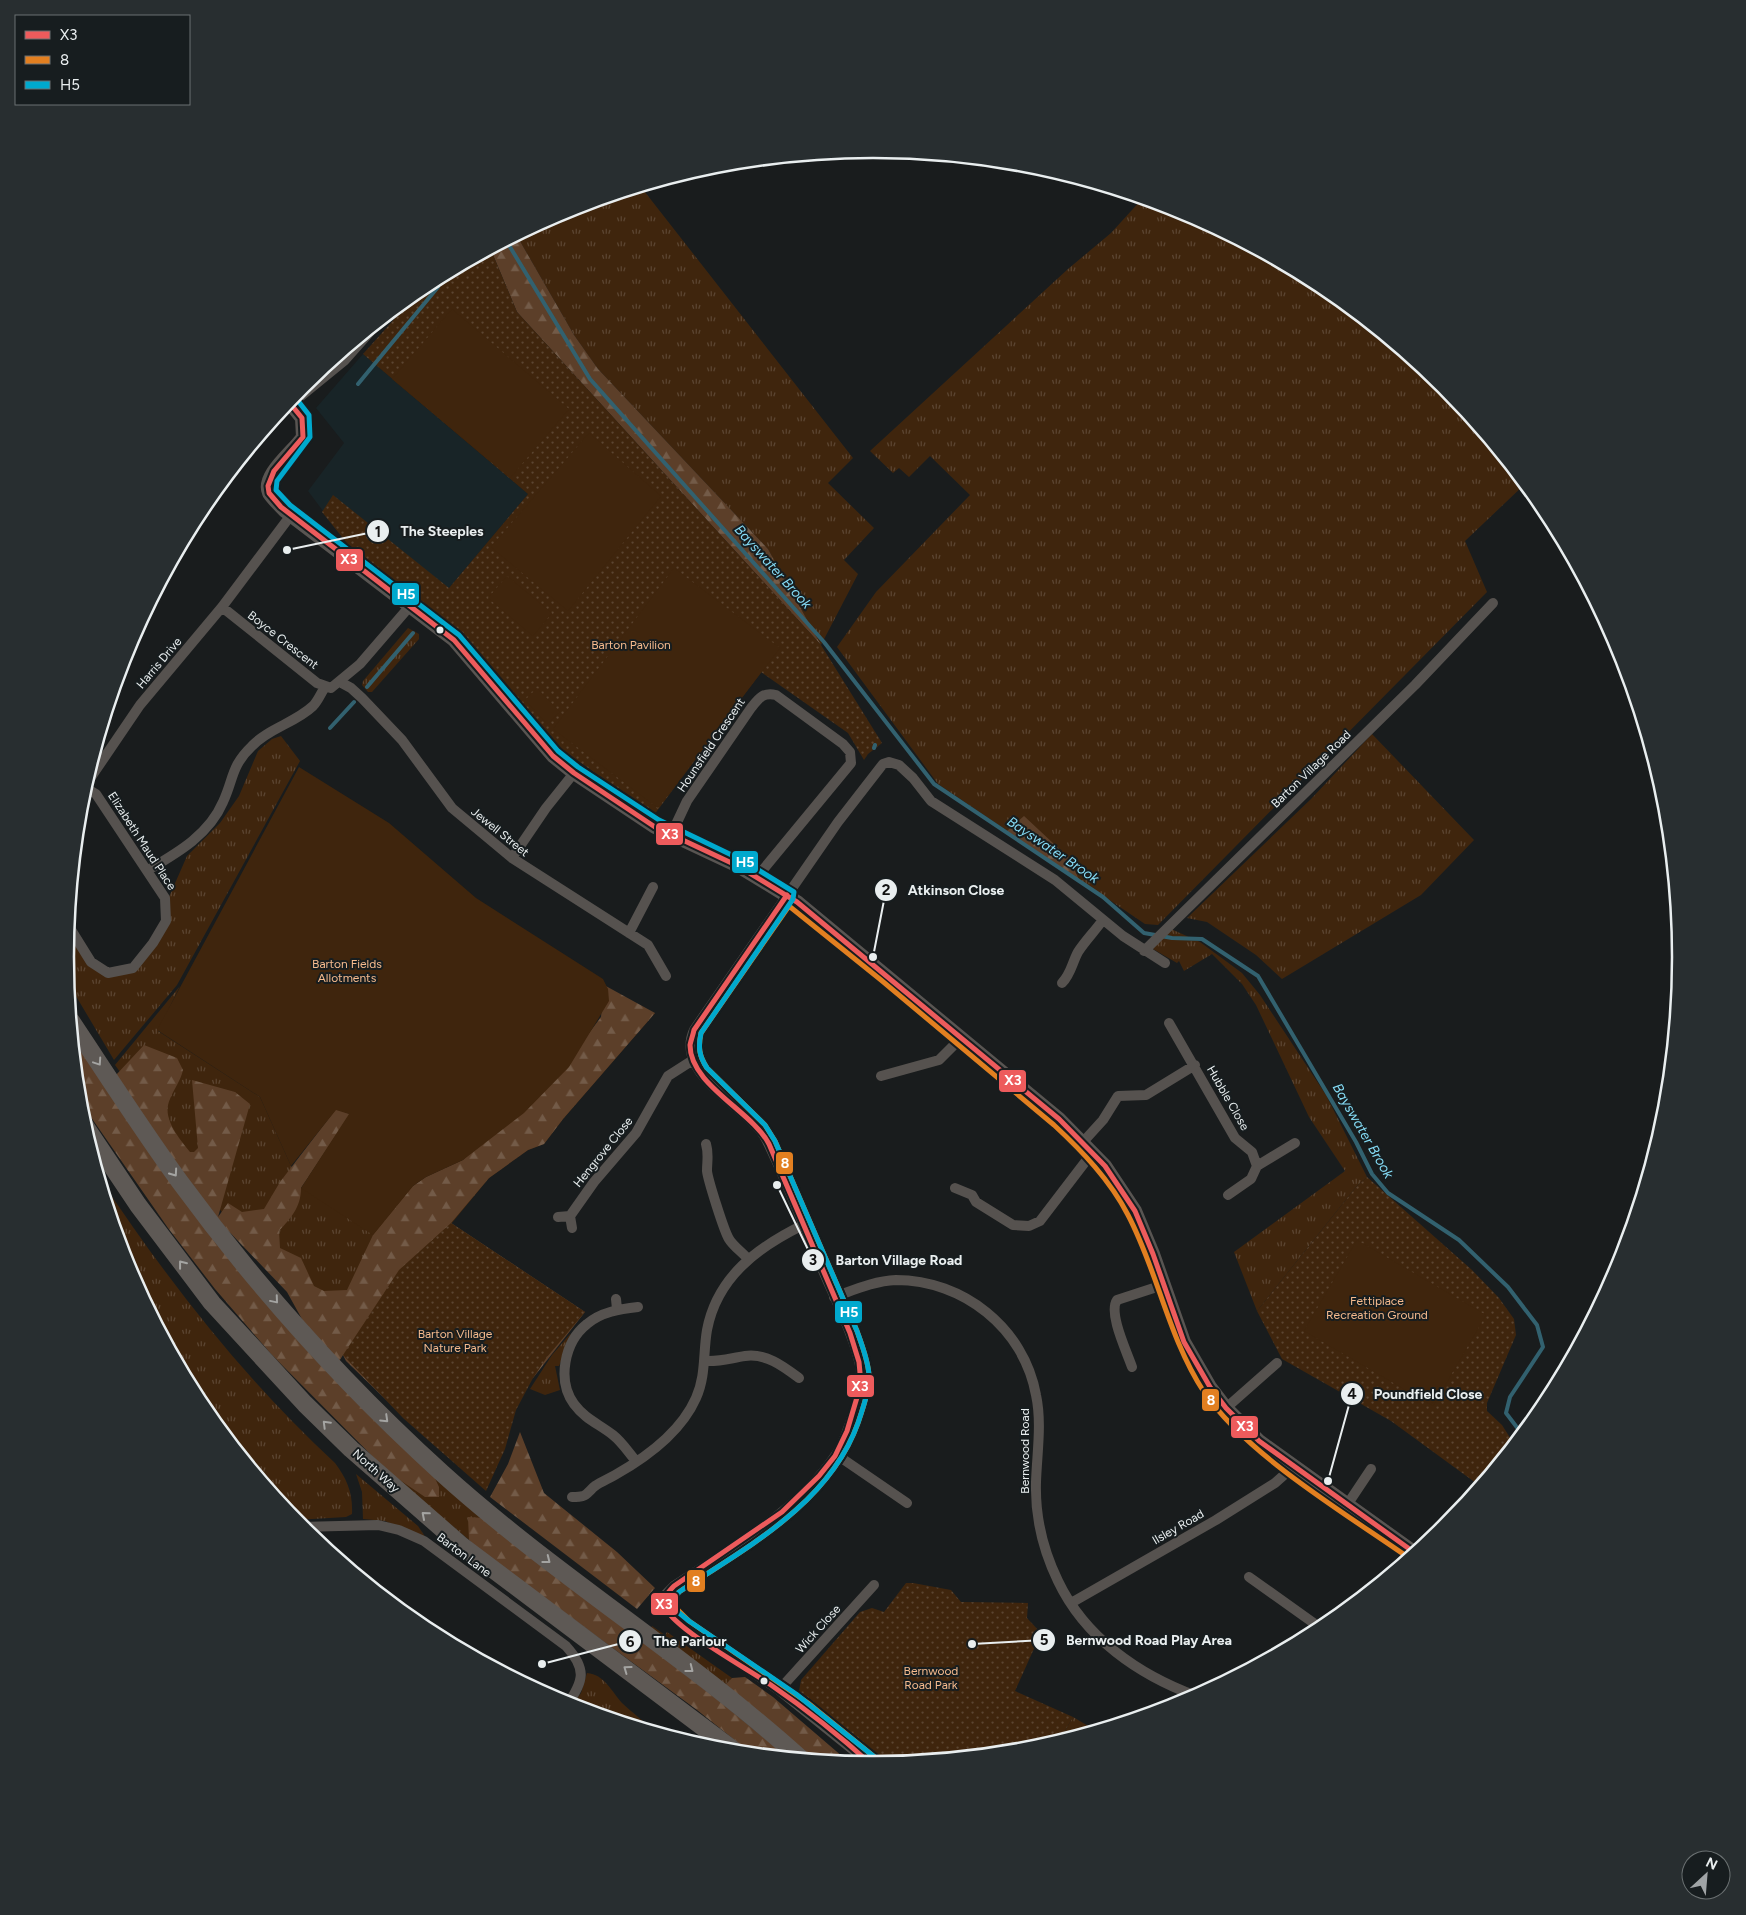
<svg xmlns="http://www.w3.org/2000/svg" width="1746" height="1915" font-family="Figtree,sans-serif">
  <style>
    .built { fill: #182427 }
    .grass { fill: url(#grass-tufts) }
    .forest { fill: url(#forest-firs) }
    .park { fill: url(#park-dots) }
    .garden { fill: #3f250d }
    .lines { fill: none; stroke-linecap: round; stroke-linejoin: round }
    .stream { stroke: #32616f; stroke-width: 4 }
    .street { stroke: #56524f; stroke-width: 10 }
    .secondary { stroke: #595552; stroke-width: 14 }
    .highway { stroke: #5e5955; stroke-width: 18 }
    .bus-1-casing { stroke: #171d1f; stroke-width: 9 }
    .bus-2-casing { stroke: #171d1f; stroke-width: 9 }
    .bus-3-casing { stroke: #171d1f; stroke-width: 9 }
    .bus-1 { stroke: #ed5b5c; stroke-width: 5 }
    .bus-2 { stroke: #e27f20; stroke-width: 5 }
    .bus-3 { stroke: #00a9ce; stroke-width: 5 }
    .oneway { stroke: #a4a4a2 }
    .bus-dot { fill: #e9eeef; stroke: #171d1f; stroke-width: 2 }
    .labels { text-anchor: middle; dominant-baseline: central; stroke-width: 4; stroke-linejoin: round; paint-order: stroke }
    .street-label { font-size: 12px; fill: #e9eeef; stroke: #171d1f }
    .park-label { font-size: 12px; fill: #f5ba8d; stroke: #171d1f }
    .water-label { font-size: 14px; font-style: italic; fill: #85dbf5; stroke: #171d1f }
    .rim { fill: none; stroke: #e9eeef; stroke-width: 2.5 }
    .leader { fill: none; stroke: #e9eeef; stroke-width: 2 }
    .callout-dot { fill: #e9eeef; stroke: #171d1f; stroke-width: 2 }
    .mark-label { font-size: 15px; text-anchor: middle; font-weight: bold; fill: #111 }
    .callout-label { font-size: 14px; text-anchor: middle; font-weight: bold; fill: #e9eeef; stroke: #171d1f; stroke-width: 4; stroke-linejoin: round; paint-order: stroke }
    .line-badge { stroke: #171d1f; stroke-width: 2 }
    .badge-label { font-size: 14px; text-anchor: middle; font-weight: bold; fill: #fff }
  </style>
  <defs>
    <pattern id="grass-tufts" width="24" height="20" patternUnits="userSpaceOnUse" patternTransform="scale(1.25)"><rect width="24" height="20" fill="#3f250d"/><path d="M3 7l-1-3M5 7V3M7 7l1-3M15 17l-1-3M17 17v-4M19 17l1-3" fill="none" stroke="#5b4531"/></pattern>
    <pattern id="forest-firs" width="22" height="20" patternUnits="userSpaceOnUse" patternTransform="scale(1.25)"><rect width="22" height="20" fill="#5c3f29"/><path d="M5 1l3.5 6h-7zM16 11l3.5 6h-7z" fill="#735b48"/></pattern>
    <pattern id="park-dots" width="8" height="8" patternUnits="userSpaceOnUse" patternTransform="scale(1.25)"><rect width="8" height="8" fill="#3f250d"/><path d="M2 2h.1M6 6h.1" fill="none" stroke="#5b4531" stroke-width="1.8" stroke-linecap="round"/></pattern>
  </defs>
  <rect width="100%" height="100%" fill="#191c1d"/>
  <path class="built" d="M363,354l165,140 -79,94 -99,-41 -42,-56 36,-48 -28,-35z"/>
  <path class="grass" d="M641,187l212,271 -25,25 46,45 -30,32 14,14 -37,71 -53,-96 -170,-180 -24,-34 -57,-99 47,-25z
    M1142,199l40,12 140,75 123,100 80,98 -60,57 22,51 -329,333 -13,-1 -207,-140 -101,-137 39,-55 94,-97 -40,-39 -21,21 -10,-9 -6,5 -23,-22 198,-182 43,-36z
    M408,628l11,6v5l-47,53h-4l-6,-7 1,-4z
    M1372,734l102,106 -53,55 -139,84 -26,-24 -49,-33 -20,-4 124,-119z
    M281,736l19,25 -123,224 -63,75 -47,-79 -2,-23 3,-33 23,37 17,11 25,-6 33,-46 3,-24 18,-41 33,-33 19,-27 19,-45 14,-12z
    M1171,929l29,13 42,31 18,22 66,100 41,82 -11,10 -99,124 -23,-59 111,-81 -36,-54 -53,-112 -14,-21 -30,-30 -28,17 -5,-10 -2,2 -24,-14 1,-4z
    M180,986l-22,45 102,66 41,91 112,-2 13,-9 37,-17 124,-124 14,-19 8,-16 46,12 -92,106 -19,25 -16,6 -39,28 -146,177 -122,-144 -106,-146z
    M100,1179c69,103 144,200 235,284 12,16 18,30 17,51l-6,3 -51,3 -94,-114 -75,-140 -16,-54 7,-2 -14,-20z
    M570,1334l2,2 -13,30h-4l5,24 -15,5 -15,-6 22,-34z
    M356,1474l62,52 8,12 -41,-17 -22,-2 -1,-27z
    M433,1474l51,44 -15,22 -77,-65z
    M652,1626l13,9 2,-3 65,46 -8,8 -74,-56z
    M587,1673c17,1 25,19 35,30 10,10 22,17 30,28l-81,-25 10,-13z
    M1073,1717l22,13 -36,11z"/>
  <path class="forest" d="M517,236l57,99 24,34 170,180 53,96 -304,-333 -26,-62z
    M1024,816l46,43 9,21 -72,-49z
    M604,985l51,28 -92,106 -19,25 -16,6 -39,28 -38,45 134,89 -52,66 -126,42 -61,-59 -3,-6 -5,8 -30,-33 -21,-38 -70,-73 -22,-28 -79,-116 28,-30 33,13 6,12c-3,12 -8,17 -13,29 -9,19 9,39 20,53h4l4,-4 -6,-68 43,12 15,12 -32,113 10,-14 14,9 22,-3 16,-27 56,-73 14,5 -49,74c0,19 -10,30 -22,43l1,17 21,10 13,28 10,5 23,-1 26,-55 40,-49 13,-9 37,-17 124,-124 14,-19z
    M73,1035l76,109 284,330 6,13v10h-14l-37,-25 -116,-117 -57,-66 -47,-61 -89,-128z
    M520,1432l24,61 73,59 38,36 -18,21 -147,-112 18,-33z
    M468,1517l16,1 239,186 64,53 -36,-4 -54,-43 -215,-158 -13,-12z
    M745,1677l28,20 77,66 -38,-3 -88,-74 8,-8z"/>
  <path class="park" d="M491,250l26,62 304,333 61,98 -14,11 -4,6 -16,-27 -87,-61 -107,143 -94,-67 -95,-112 -115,-89 -28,-35 11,-17 116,93 79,-94 -165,-140 61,-68z
    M1367,1177l105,93 27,28 15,21 2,16 -29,68v8l15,14 12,19 -34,42 -89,-65 -109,-62 -25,-48 99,-124z
    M451,1223l134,89 -38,45 -14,21 -17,32 -11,39 -19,42 -83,-73 -60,-63 56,-85z
    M906,1583h7l38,7 10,12 67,1 -1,15 14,15 -26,58 58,26 -14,24 -29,9 -148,15 -78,-68 -5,-6 2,-11 59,-68 12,-4 12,4z"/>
  <path class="garden" d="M452,309l117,100 -59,69 -118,-99z
    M589,433l72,63 -93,115 -77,-64z
    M674,568l106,80 -122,160 -105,-79z
    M507,576l45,37 -19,23 -45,-38z
    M537,688l23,24 -13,12 -22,-24z
    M299,767l90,56 87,75 127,81 5,10 1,12 -40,66 -45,46 -61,47 -37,17 -13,9 -40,49 -72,-47 48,-74 -13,-4 -45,56 -31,-69 -103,-67z
    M1357,1240l129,75 -53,91 -129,-75z"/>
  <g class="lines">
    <path class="stream" d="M507,242l83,137 234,263 110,142 169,113 41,36 28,5 30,1 56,37 98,166 16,32 16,19 71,47 49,47 29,38 6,22 -33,50 -4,16 16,21
      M358,384l80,-97
      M367,687l46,-54
      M330,728l24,-26
      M874,748l1,-3"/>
    <path class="street" d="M291,404l54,-44 31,-35
      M222,607l95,76 14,5 29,-24 50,-58
      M340,682l11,6 11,10 40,42 50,68 60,50 136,87 18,31
      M85,786l55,-81 82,-98 69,-92
      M671,835l16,-34 64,-93c8,-10 12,-16 25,-13l67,49 7,8 1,11 -94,114
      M512,858l34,-50 28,-35
      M148,870c29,-17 61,-35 75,-68 11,-24 8,-36 29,-56 17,-18 43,-23 61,-40 5,-5 8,-13 12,-19
      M68,925l23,37 17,11 25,-5 20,-25 13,-22 -1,-23 -69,-104 -12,-7
      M629,933l24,-46
      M1144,951l271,-266 78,-82
      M1062,983c9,-9 10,-20 16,-31 7,-11 17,-21 24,-31
      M1169,1023l66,115 17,14 5,14
      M881,1076l58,-16 22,-22
      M1083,1142l20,-22 15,-24 28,-1 49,-30
      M706,1144c3,10 1,17 1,27 1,9 17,60 22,68 4,7 13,13 19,20
      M955,1188l17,7 4,7 37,23 16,1 11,-5 52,-68
      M1228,1195l23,-16 6,-13 38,-23
      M558,1217l12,-1
      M572,1228l-2,-12 24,-34 42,-49 32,-57 25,-16
      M834,1297c20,-7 40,-16 62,-17 67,0 128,48 140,115 6,28 1,58 0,87 -1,33 7,68 22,99 27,57 81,94 138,115
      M616,1299l1,10
      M705,1361c15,1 26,-3 40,-5 21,-3 38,10 54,22
      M1132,1367c-5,-15 -24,-54 -15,-67l46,-15
      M1226,1408l51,-45
      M837,1455l70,48
      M636,1461c-7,-8 -14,-19 -23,-26 -14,-11 -28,-16 -39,-31 -17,-23 -10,-62 13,-80 14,-12 33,-15 51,-17
      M572,1497c3,0 8,0 11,-1 4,-1 8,-7 12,-10 6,-4 13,-7 20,-11 32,-18 66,-43 81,-77 10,-22 7,-45 11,-68 10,-53 51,-83 96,-105
      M1347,1505l24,-36
      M300,1527l78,-2 21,5 25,11 142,105c21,23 18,35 1,59
      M1249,1577l73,52
      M1071,1603l145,-83 59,-37 18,-16
      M779,1690l95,-105
      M872,1765l-93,-75 -99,-67 -14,-14 -1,-14 9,-9c56,-38 122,-73 161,-130 9,-12 13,-28 18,-41 4,-13 9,-27 8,-41 -1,-28 -31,-85 -42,-113 -15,-34 -28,-68 -43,-101 -5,-10 -9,-22 -16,-30 -23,-28 -85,-58 -66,-100l144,-208 45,-58 6,-2 10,3 14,13 18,23 124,79 68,56 42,27"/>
    <path class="secondary" d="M289,402l13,16 1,19c-9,14 -42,38 -34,56 4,6 11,13 16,18l169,129 99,116 21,17 81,54 83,39 59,36 262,217 46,47 30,45 18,43 31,88 26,45 16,21 33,33 156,112"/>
    <path class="highway" d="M71,1021c36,54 71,109 109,161 77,105 166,204 263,292 113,102 244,182 357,284
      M83,1123l55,82 74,98 93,101 46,45 111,97 274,206"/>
    <g class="bus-1-casing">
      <path id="bus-1" d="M289,402l13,16 1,19 -29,34 -6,15 1,7 12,14 173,133 99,116 21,17 81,54 83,39 59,36 262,217 46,47 30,45 18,43 31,88 26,45 16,21 33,33 156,112
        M787,895l-93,135c-1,5 -3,10 -4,15 0,40 62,66 79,99l81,189 9,29 2,22 -14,47 -12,25 -16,20 -37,36 -108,74c-6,6 -13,14 -8,23 12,22 82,60 105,76 35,24 69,51 101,80"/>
    </g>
    <g class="bus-2-casing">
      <path id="bus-2" d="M877,1759l-69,-56 -119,-82 -17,-17 1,-5 6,-7c68,-45 150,-88 179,-169 5,-15 11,-32 11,-48 -1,-15 -7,-30 -12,-44l-82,-190 -10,-16 -58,-57c-8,-12 -9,-21 -6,-35l88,-127 92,74 173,145c28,26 56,55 74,90 30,57 40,122 76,177 44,64 141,121 205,166"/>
    </g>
    <g class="bus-3-casing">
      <path id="bus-3" d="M295,397l14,18 1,22 -33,44 -1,9 14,15 169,130 99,116 20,16 81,53 83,40 52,32 -1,7 -92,134c-3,14 -2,23 6,35l58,57 10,16 82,190c5,14 11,29 12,44 0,16 -6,33 -11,48 -29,81 -111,124 -179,169l-7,10 6,10 11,9 107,73 81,65"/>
    </g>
    <use href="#bus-1" class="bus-1"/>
    <use href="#bus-2" class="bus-2"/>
    <use href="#bus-3" class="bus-3"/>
  </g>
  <defs><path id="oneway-chevron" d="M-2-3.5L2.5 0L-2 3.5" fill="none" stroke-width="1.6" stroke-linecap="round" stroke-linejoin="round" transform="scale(1.25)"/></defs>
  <g class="oneway">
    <use href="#oneway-chevron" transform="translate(98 1062) rotate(56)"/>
    <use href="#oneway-chevron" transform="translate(174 1173) rotate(55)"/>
    <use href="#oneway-chevron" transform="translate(182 1264) rotate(-128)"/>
    <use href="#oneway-chevron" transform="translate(275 1300) rotate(50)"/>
    <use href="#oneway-chevron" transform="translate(385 1419) rotate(44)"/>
    <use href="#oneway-chevron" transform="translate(326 1424) rotate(-135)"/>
    <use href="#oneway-chevron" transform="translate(425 1515) rotate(-139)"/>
    <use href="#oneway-chevron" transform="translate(547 1560) rotate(38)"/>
    <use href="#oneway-chevron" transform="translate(627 1669) rotate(-144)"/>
    <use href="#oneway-chevron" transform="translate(690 1669) rotate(38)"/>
  </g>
  <g class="bus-dot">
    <circle cx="440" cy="630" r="4.5"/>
    <circle cx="764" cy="1681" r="4.5"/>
  </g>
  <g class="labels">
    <g class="street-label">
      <text transform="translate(283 640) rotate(38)">Boyce Crescent</text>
      <text transform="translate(159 663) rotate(-50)">Harris Drive</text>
      <text transform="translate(711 745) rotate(-56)">Hounsfield Crescent</text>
      <text transform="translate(1311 769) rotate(-44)">Barton Village Road</text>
      <text transform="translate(500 832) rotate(39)">Jewell Street</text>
      <text transform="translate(142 841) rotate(57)">Elizabeth Maud Place</text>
      <text transform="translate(1228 1098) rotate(60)">Hubble Close</text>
      <text transform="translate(603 1152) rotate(-51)">Hengrove Close</text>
      <text transform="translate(1025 1451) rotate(-90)">Bernwood Road</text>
      <text transform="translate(376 1471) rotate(42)">North Way</text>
      <text transform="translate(1178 1527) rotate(-30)">Ilsley Road</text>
      <text transform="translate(464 1555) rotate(37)">Barton Lane</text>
      <text transform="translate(818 1629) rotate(-48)">Wick Close</text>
    </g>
    <g class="park-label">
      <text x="631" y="645">Barton Pavilion</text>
      <text x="347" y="964">Barton Fields<tspan x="347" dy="14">Allotments</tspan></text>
      <text x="1377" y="1301">Fettiplace<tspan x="1377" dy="14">Recreation Ground</tspan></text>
      <text x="455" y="1334">Barton Village<tspan x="455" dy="14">Nature Park</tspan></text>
      <text x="931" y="1671">Bernwood<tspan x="931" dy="14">Road Park</tspan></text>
    </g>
    <g class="water-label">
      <text transform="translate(773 567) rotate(48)">Bayswater Brook</text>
      <text transform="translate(1053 850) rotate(34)">Bayswater Brook</text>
      <text transform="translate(1363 1131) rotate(60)">Bayswater Brook</text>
    </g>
  </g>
  <path d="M0 0H1746V1915H0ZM74 957a799 799 0 1 1 1598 0a799 799 0 1 1-1598 0Z" fill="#282e30" fill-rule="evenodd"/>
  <path class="rim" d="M74 957a799 799 0 1 1 1598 0a799 799 0 1 1-1598 0Z"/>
  <path class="leader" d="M287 550L378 531M873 957L886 890M777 1185L813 1260M1328 1481L1352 1394M972 1644L1044 1640M542 1664L630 1641"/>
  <g class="callout-dot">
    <circle cx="287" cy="550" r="5"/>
    <circle cx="873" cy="957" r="5"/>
    <circle cx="777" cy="1185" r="5"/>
    <circle cx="1328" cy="1481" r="5"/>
    <circle cx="972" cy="1644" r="5"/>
    <circle cx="542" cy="1664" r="5"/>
    <circle cx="378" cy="531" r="12"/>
    <circle cx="886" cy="890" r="12"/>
    <circle cx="813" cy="1260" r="12"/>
    <circle cx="1352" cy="1394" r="12"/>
    <circle cx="1044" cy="1640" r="12"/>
    <circle cx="630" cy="1641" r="12"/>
  </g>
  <g class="mark-label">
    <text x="378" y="537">1</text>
    <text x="886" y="895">2</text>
    <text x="813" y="1265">3</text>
    <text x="1352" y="1399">4</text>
    <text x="1044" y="1645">5</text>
    <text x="630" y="1647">6</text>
  </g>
  <g class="callout-label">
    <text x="442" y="536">The Steeples</text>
    <text x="956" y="895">Atkinson Close</text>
    <text x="899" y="1265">Barton Village Road</text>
    <text x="1428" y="1399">Poundfield Close</text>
    <text x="1149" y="1645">Bernwood Road Play Area</text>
    <text x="690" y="1646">The Parlour</text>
  </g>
  <g class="line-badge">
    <rect x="335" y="548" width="29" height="24" rx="5" fill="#ed5b5c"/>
    <rect x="391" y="582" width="29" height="24" rx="5" fill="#00a9ce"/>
    <rect x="655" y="822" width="29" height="24" rx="5" fill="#ed5b5c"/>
    <rect x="731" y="850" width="28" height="24" rx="5" fill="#00a9ce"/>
    <rect x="998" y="1069" width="29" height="24" rx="5" fill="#ed5b5c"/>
    <rect x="775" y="1151" width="19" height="24" rx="5" fill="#e27f20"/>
    <rect x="834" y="1300" width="29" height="24" rx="5" fill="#00a9ce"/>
    <rect x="846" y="1374" width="29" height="24" rx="5" fill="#ed5b5c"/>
    <rect x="1201" y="1388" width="19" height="24" rx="5" fill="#e27f20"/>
    <rect x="1230" y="1415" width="29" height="24" rx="5" fill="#ed5b5c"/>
    <rect x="686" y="1569" width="20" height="24" rx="5" fill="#e27f20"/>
    <rect x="650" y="1592" width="29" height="24" rx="5" fill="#ed5b5c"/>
  </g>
  <g class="badge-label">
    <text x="349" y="564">X3</text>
    <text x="406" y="599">H5</text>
    <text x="670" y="839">X3</text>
    <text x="745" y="867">H5</text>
    <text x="1013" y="1085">X3</text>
    <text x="785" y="1168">8</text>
    <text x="849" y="1317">H5</text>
    <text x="860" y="1391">X3</text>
    <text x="1211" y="1405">8</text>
    <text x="1245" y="1431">X3</text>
    <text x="696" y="1586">8</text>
    <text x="664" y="1609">X3</text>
  </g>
  <rect x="15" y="15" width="175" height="90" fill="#171d1f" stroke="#6b7172"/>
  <rect x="25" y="31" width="25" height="8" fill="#ed5b5c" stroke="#6b7172"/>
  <text x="60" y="40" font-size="15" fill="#e9eeef">X3</text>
  <rect x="25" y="56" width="25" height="8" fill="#e27f20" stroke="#6b7172"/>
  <text x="60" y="65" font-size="15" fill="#e9eeef">8</text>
  <rect x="25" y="81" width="25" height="8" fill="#00a9ce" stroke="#6b7172"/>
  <text x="60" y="90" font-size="15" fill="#e9eeef">H5</text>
  <g transform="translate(1706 1875) rotate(26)"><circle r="24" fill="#171d1f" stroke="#6b7172"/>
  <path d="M0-4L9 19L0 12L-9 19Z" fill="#a0a4a6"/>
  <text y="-8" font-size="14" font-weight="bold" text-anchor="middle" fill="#e9eeef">N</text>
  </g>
</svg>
